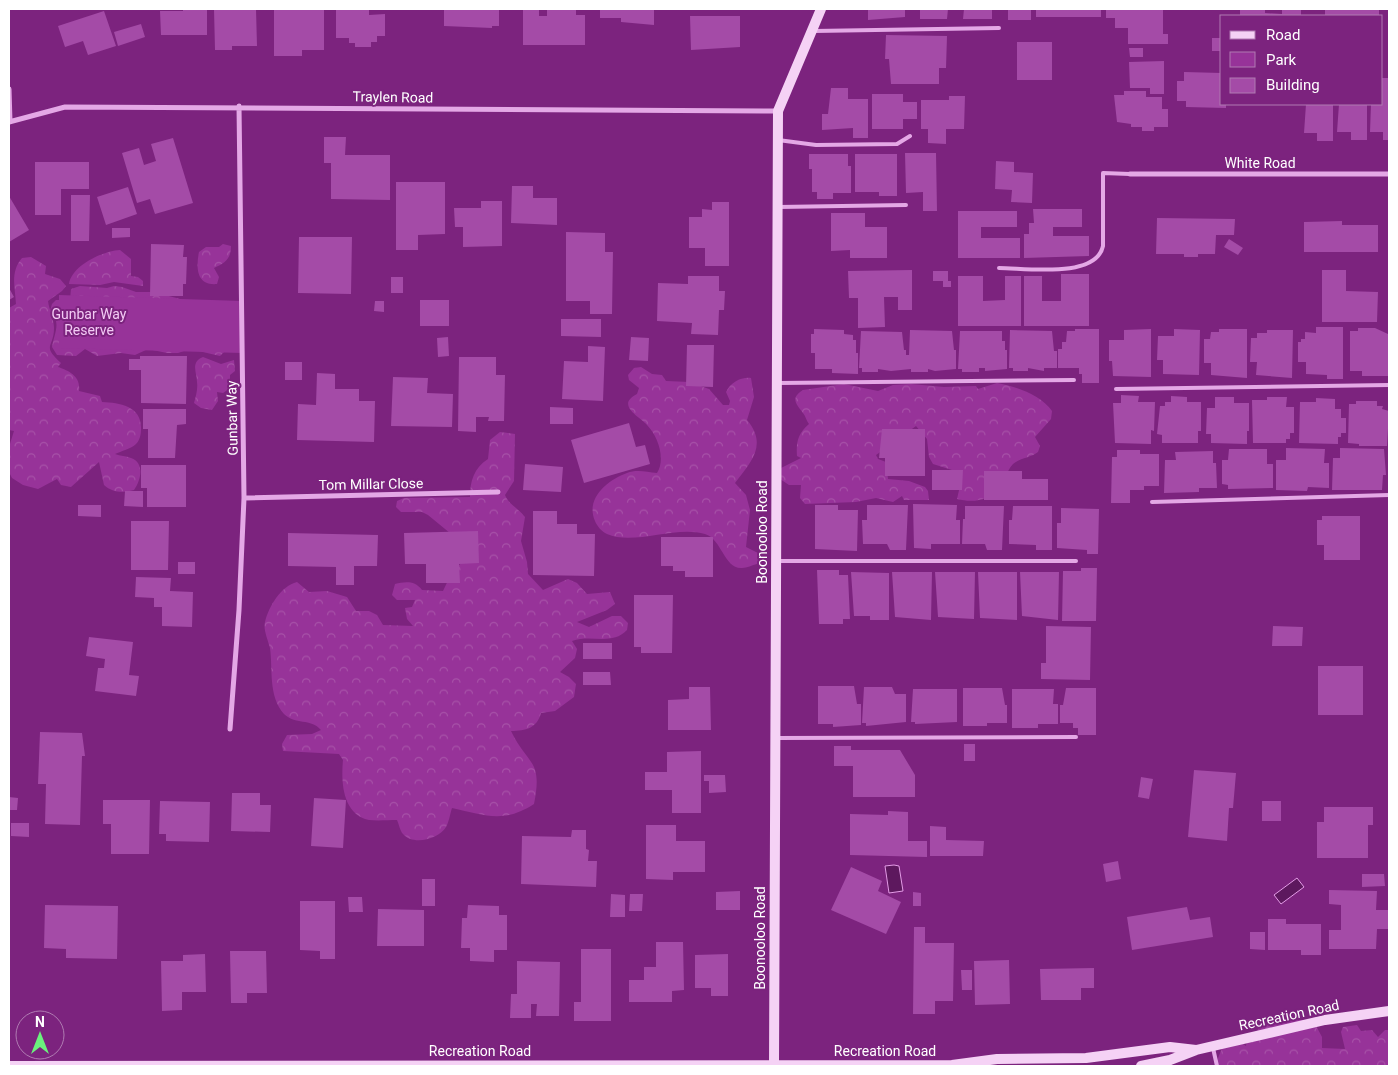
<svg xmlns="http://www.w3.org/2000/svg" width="1398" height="1075" font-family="Roboto,sans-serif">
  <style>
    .forest { fill: url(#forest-crowns) }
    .green { fill: #973399 }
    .water { fill: #5d185e; stroke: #e49ce7 }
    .building { fill: #a44ba7 }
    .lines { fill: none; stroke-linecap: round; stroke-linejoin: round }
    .lane { stroke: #e4a8e6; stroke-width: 4 }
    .street { stroke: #e4a8e6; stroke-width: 5 }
    .secondary { stroke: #f5d2f5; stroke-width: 10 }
    .labels { text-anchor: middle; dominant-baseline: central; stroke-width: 4; stroke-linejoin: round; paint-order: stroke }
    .street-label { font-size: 14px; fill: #fff; stroke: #7c237e }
    .park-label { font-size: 14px; fill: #f3cbf5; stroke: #7c237e }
  </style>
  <defs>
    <pattern id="forest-crowns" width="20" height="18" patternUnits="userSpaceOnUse" patternTransform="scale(1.25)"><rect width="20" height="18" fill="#973399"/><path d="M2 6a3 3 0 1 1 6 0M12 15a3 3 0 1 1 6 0" fill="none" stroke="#a752a8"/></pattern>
  </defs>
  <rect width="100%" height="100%" fill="#7c237e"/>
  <path class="forest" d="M223,244l8,2c0,13 -6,17 -17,22l5,9 -2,7c-21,2 -21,-17 -18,-32l7,-5h13z
    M120,250l11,9v17l7,1 5,4v5l-29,-4 -14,3 -31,-1c3,-19 34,-33 51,-34z
    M31,257l15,9 -1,8 15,5 6,7 -4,5 -14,10c1,8 6,19 6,27 0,20 -13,17 7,35l-3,4c12,4 23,10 21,24l21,5 2,6c18,1 40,4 39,27 0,5 -1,11 -5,15 -5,5 -15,7 -21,10 5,2 11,2 16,4 14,5 10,22 3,32 -11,3 -21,3 -30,-5l-5,-23 -28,25 -10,-2 -4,-6 -19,10 -15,-4 -11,-7 -3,-6v-25l5,-16 -5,-1v-122l7,-4c-1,-17 -6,-32 6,-46z
    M80,286l27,2 7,-2 8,1 14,5h18l26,7 46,51 -6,6 -30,-7 -12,4h-11l-19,-4 -13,6 -14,-2 -24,3 -12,-7 -9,7 -19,-1 -5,-8c2,-13 10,-25 -2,-36l2,-7 4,-4h14l1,-11z
    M203,357l18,7 13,-4 1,11 -5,4v13l-7,5 -6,-1 1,9 -6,9 -11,-2 -7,-5c2,-7 4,-14 3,-21 0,-9 -7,-20 6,-25z
    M641,367l11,7 10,1 4,6 23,1 20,7 14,16h6l1,-4 -4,-9c5,-10 15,-15 25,-14l3,19 -7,23c21,25 4,42 -12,63l11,12 4,15 -4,37 12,6 1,5 -2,6c-5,1 -10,4 -15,4 -18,1 -20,-29 -37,-34 -30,-9 -71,12 -98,0 -5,-2 -10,-8 -12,-13 -10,-23 13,-41 32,-48 10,-4 19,-1 30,0 9,-14 1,-37 -10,-48 -7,-8 -32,-20 -10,-31l2,-6 -10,-8 -1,-5 6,-7z
    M997,383c18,3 44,12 55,28l-1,8 -16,18 5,9 -2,6c-8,6 -18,6 -25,12 -7,7 -7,17 -13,24 -12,13 -27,15 -43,11l3,-13 -8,-16 -19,-6 -4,-7 -2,-18 -11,-13 -40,29 2,4 8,3 2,17 21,2 16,6 3,4 1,9h-25l-2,-4 -9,6 -17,-4 -20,4 -51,2 -5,-6 1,-13h-12l-9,-6 1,-11 20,-10 -4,-2c-1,-15 1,-22 12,-32 -3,-4 -3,-7 -6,-11 -7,-9 -13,-15 0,-23l41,-6 34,7 15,-6 18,-1 33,3 32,-1 2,3z
    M500,432l15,2 -1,47 -9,14c4,10 13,13 20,22l-4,24 6,21 1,12 15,16 25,-11 9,4 10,11 23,-2 5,12 -8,6 -30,12 12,5 23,-11h9l7,7 -1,7c-15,16 -36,4 -55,11l5,8 -2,9 -15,14 9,5 7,7 -2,13 -19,14 -14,2c-4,15 -15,18 -30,18 17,35 32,28 23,73 -31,20 -49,11 -82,4 -2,6 -3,14 -6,19 -7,12 -33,19 -43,7 -3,-3 -4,-10 -6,-14 -9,0 -19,1 -28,0 -27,-6 -28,-39 -26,-60l-4,-6 -56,-3 -1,-7 5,-9 25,-1 9,-4c-10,-12 -26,-5 -37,-16 -16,-18 -11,-45 -14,-66 -2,-8 -7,-19 -5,-26 4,-16 16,-36 32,-40l12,10 18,-1 20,6 9,14h13l8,4 6,10 30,1 -6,-7 -2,-11 7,-1 3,-7h-18l-5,-5 3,-11c10,-2 19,-4 27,6l21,1 10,-21 12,-10 -9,-22 -28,-23 -6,-3h-21l-5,-5 1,-6 7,-3 66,-1c0,-16 4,-29 18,-38l2,-19z
    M1284,1017l30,5 8,15v11l23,1 -4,-17 2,-5 14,-2 4,6 11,-1 6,7 7,-7h4v34l-1,2h-173l7,-18 18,-6 6,4 1,-6 9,-6 4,-10z"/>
  <path class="green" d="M59,295l183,6v52l-183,-5z"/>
  <path class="water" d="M894,865l5,1 4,25 -14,2 -4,-27z
    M1297,878l7,9 -23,17 -7,-9z"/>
  <path class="building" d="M183,9h24v26h-46l-1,-24h23z
    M214,9h42l1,37h-25v4h-17z
    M274,9h50v41h-22v6h-28z
    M343,9h26v6l16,-1v22h-8v6h-6v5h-16v-4h-6v-5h-13v-28z
    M444,9h55v17h-7v2l-48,-2z
    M523,9h16v7h8v-7h29v6h9v30h-62z
    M600,9h54v16l-33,-3v-4h-21z
    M868,9h37v8l-37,3z
    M920,9h28l-1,10h-27z
    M964,9h28v10h-29z
    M1008,9h23v11h-23z
    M1036,9h65v8h-65z
    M1106,9h57v25h5v10h-40v-16h-13v-10h-9z
    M1240,9h25v4l17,1v-5h19v7h-61z
    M1325,9h54v7h-54z
    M104,11l12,35 -28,9 -5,-14 -18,6 -7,-21z
    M690,16h50v31l-49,3z
    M141,24l4,13 -27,9 -4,-14z
    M886,35l61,1 -1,32h-7v16h-48l-2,-25h-4z
    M1212,38h10v13h-10z
    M1017,42h35v38h-35z
    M1129,48h14v9h-13z
    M1164,61v33h-14v-6h-20l-1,-26z
    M1184,72l38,1v31h4v4l-40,-1v-6h-9v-20h7z
    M1382,78h7v62h-6v-8h-13l1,-28h11z
    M831,88h17v11h20v39h-15v-10l-31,2v-16h6z
    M1124,91h22v6h16v12h6v18h-14v4h-12v-4h-11v-3l-14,-2 -3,-27h10z
    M872,94h31v8h14v17h-14v10h-31z
    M949,96h16l-1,33h-18v15l-18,-1v-14h-7v-29h28z
    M1306,104h27v37h-16v-8h-13z
    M1339,104h28v36h-16v-8h-14z
    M324,137h22l-1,18h45v45l-59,-1v-36h-7z
    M173,138l20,65 -38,11 -5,-15 -13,4 -15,-50 17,-5 5,17 12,-4 -5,-17z
    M905,153h31l1,58h-14v-19l-17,1z
    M809,154h39v12h3v27h-18v6h-16v-7h-5v-23h-3z
    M855,154h42v42h-18v-4h-24z
    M996,161l18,1v10l19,1 -1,30 -21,-1 1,-12 -17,-1z
    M35,162h54v27h-28v26h-26z
    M396,182h49v52l-27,1v15h-22z
    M512,186h21v12h24v27l-46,-2z
    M128,187l9,27 -31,11 -9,-28z
    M71,195h19l-1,46h-18z
    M9,196l20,34 -20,12z
    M481,201h21v45l-39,1v-20h-8l-1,-19h27z
    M712,202h17v64h-24v-18h-16v-31h13v-8l10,1z
    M1033,209h49v18h-29v9h36v20l-65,2v-24h5v-11h5z
    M958,211h59v16h-36v11h39v20h-62z
    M831,213h34v14h22v31h-37v-8l-19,1z
    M1157,218l78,1 -1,16h-18l-1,19h-17v3h-14v-3h-28z
    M1342,221v4h36v27h-74v-30z
    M112,228h18v9l-18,1z
    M566,232l39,1v19h8l-1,62h-22v-13h-24z
    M299,237h53l-1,57 -53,-1z
    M1229,239l14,9 -5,7 -14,-8z
    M151,244l33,1 -1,12h4l-1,27h-3v12h-33z
    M912,270v40h-14v-13h-14l1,30 -27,1v-30h-9l-1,-27z
    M1322,270h24v21l32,1 -1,30h-55z
    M933,271h15v10h3v6h-8v-6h-10z
    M1061,274h28v52h-65v-50h18v25h19z
    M688,276h31v15h6l-1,19h-5l-1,25 -27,-1 1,-11 -35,-2 1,-38 30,1z
    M958,276h25v25l22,-1v-24h16v50h-63z
    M391,277h12v16h-12z
    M9,288l5,9 -5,3z
    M420,300h29v26h-29z
    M375,301h9v11l-10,-1z
    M561,319h40v18l-40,-1z
    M1316,327h27v52h-16v-4l-21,-1v-12h-8v-20h3v-3h4v-7l11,1z
    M1358,328h17l13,6 1,42h-27v-5h-12v-40h8z
    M814,329l30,1v4l9,1v5h3v13h2v21l-26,-1v-4h-17v-16h-4v-19h3z
    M1075,329h24v54h-17v-9h-3v-6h-21v-19h4v-7h4l1,-11h8z
    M1151,329v48l-38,-1 -1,-15h-3v-21h15v-10z
    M1174,329l26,1 -1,45 -36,-1v-14h-6l1,-24h16z
    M1219,329h28v49l-36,-3v-12h-7v-24h6l1,-7h8z
    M910,330l42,1 2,19h2v19l-21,2 -7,-2v3h-17v-3l-20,2 -13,-2v3h-16v-4h-3l2,-37 41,1 2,18h2v5h3z
    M1010,330l42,1 2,20h3v17h-13v3l-16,-3v3h-15v-3h-4z
    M1267,330h26l-1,48 -36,-3 1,-13h-7l1,-24h6v-5h10z
    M960,331h42v10h3v9h2v19l-22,2v-3h-6v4h-17v-3h-4z
    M448,337l1,19 -11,1 -1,-19z
    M631,337l18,1 -1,23 -19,-1z
    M687,345h27l-1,42 -27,-1z
    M588,346l17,1 -2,54 -41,-2 2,-38 24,1z
    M140,356h47l-1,48 -45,-1v-33h-12v-11h11z
    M459,357h37v18h9l-1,46h-16l1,-4h-13v15l-18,-1z
    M285,362h17v18h-17z
    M317,373l18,1v15h24v12h16l-1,41 -77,-2 1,-36 18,1z
    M393,377l35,1 -1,15 26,1 -1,33 -61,-1z
    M1121,395l18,1 -1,6h17l-1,29 -3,-1v14l-36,-1 -2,-40h8z
    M1171,396l16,1v5h14v29h-3v12h-36v-8l-5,-1 3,-28h5v-4h6z
    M1215,397h19v6h15v28h-2v13l-36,-1v-9h-5l1,-26h8z
    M1267,397h20l-1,10h8v26h-4v6h-4v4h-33l-1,-43h15z
    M1316,398l19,1v10h6v9h5v15h-5v4h-3v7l-39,-1 1,-41h16z
    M1356,401h21v5h6l-1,3 7,2 -2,35h-28v-2l-11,-1 1,-39h7z
    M550,407l23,1v16h-23z
    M143,409h43v15l-9,1 -2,33h-27v-29h-5z
    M629,423l7,24 9,-2 5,19 -66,19 -13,-43z
    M882,429h43v47h-40v-18h-6z
    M1286,448l39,1 -1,14h5v25l-21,-1 -1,4 -31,-1v-30h10z
    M1340,448l44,1 2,26h-3l-1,15h-50l1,-32h7z
    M1229,449h38v15h6v24l-45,1v-4l-6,-1v-24h6z
    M1117,450h23v4h19v32h-15v4h-14v13h-19l1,-46h5z
    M1213,451v12h3l1,25h-18v4l-35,1 1,-33h11l-1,-8z
    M525,464l38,3 -2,25 -38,-2z
    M141,465h45v42h-39v-19h-6z
    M932,470h31l-1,20h-30z
    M984,471h38v8h26v21h-64z
    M125,491h18v16l-19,-1z
    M913,504l44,1 -1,15h4v24h-29v5l-17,-1z
    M78,505h23v12l-23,-1z
    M815,505h23v5h20l-1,41 -42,-2z
    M867,505h41l-2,45h-16l-3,-6h-24l-1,-24h5z
    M965,506h39l-2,44h-15l-2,-6h-23l1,-25h2z
    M1013,506h39v44h-16v-5l-27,-1v-24h3z
    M1061,508l38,1 -1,45h-11v-4l-30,-2v-25h4z
    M533,511h24v13h20v10h18l-1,42 -61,-1z
    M1322,516h38v44h-36v-15h-7v-25h5z
    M131,521h38l-1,49h-37z
    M478,531l1,32 -20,1 1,19h-34v-19h-21l-1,-31z
    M288,533l90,2 -1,31h-23v19h-18v-18l-48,-1z
    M661,537h52v40h-28v-6h-12v-5h-12z
    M178,562h17v12h-17z
    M1081,568h16l-1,53h-34l1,-50h18z
    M817,570h22v5h9l2,44h-7v5h-24z
    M851,572l38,1v47h-19v-4h-16z
    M892,572h40l-1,48 -36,-3z
    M935,572h40l-1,47 -36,-2z
    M978,572h39v48l-37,-2z
    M1020,572h39l-1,48 -36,-4z
    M136,577l35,1 -1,13 23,1 -1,35 -30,-1v-19h-8v-9l-19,-1z
    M634,595h39l-1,58h-31v-6h-7z
    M1046,626l45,1 -1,53 -49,-1v-16h5z
    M1273,626l30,1 -1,19h-30z
    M89,637l44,5 -4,33 10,1 -3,20 -41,-5 3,-23h6l1,-9 -19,-3z
    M583,643h29v16h-29z
    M1318,666h45v49h-45z
    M583,672h27l1,13h-28z
    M818,686h36l3,18h4v21l-28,2v-3h-15z
    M689,687h21l1,43h-43v-30l21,-1z
    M864,687h28l3,7h11v28l-40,4v-3h-4z
    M963,688h39l3,17h2v18h-20v3h-24z
    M1066,688h30v47h-18v-7h-5v-5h-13v-18h3z
    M913,689h44v33l-42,2v-2h-4z
    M1012,689h42l-1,15h5v20h-20v4h-26z
    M40,732l42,1 3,23h-3l-2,69 -35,-1 1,-40h-8z
    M964,744h11v17h-11z
    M834,746h17v4h49l15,25v22h-62v-31h-19z
    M701,751v62h-29v-23h-27v-18h22v-20z
    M1194,770l42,3 -3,35h-4l-2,33 -39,-4z
    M704,775h21l1,17 -17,1v-12h-5z
    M1141,777l12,2 -4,20 -11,-2z
    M232,793h28v12h11l-1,27 -39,-1z
    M9,797l9,1 -1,12h-8z
    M314,798l32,2 -3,48 -32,-2z
    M103,800h47l-1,54h-38v-30h-8z
    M160,801l50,1 -1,40 -43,-1v-7h-7z
    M1262,801h19v20h-19z
    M1324,807h49v18h-5v33h-51v-36h7z
    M888,811l20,1v29h19v16l-77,-2v-41l38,1z
    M11,823h18v14l-18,-1z
    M646,825h30v16h29v31h-32v8l-27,-1z
    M930,826l16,1v13l38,1 -1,15h-53z
    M572,830h14v19l3,1 -1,11h9l-1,26 -75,-3 1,-48 49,1z
    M1118,861l3,18 -15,3 -3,-18z
    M851,867l31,14 -4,10 23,11 -15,32 -55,-24z
    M1362,874h22l1,12 -23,1z
    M422,879h13v27h-13z
    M1329,890l48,1 -1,19h13v19h-12l-1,20h-47v-19h12v-25l-12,-1z
    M740,891v19h-24v-18z
    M913,892l8,1v13h-8z
    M611,894l14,1v22h-15z
    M630,894h13l-1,17h-13z
    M348,897h14l1,15h-14z
    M300,901h35v58h-15v-8l-20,-1z
    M45,905l73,1 -1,53 -51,-1v-9l-22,-1z
    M468,905l31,1v9h8v35h-13v12l-24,-1v-13h-9l1,-30h5z
    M1187,907l3,13 20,-3 3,20 -81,13 -5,-33z
    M378,909l46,1v36h-47z
    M1268,919h18v5h35v31h-20v-5h-33z
    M914,927h11v16h29l-1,58h-18v13h-22z
    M1250,932h15v18l-15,-1z
    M656,942h27l1,48 -12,1v11h-43v-22h15v-13h12z
    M581,949h30v72h-37v-19h7z
    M230,951h36l1,42h-20v10h-16z
    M205,954l1,38h-24v18l-20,1 -1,-50h22v-6z
    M728,954v42h-17v-8h-16v-33z
    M1009,960l1,44 -35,1 -1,-44z
    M517,961l43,1 -1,54h-23l1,-12h-6v14h-21l1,-24h6z
    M1094,968v20h-13v12h-40l-1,-31z
    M961,970h11v20h-10z"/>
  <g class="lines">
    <path class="lane" d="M814,31l185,-3
      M778,140l38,5 81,-1 13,-8
      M778,207l128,-2
      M999,268c27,0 97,11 104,-22v-73l27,1
      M779,383l295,-3
      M1116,389l273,-4
      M1152,502l237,-7
      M778,561h298
      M776,738l300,-1
      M1213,1048l4,18"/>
    <path class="street" d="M9,89l1,33
      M9,122l56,-15 713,4
      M1130,174h259
      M244,498l254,-6
      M230,729l9,-119 5,-112 -5,-392"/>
    <path class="secondary" d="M774,1065l4,-954 43,-102
      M9,1066l943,-1 45,-6 89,-1 84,-11 26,3
      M1141,1066l29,-6 26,-10 129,-30 64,-9"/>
  </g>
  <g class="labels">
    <g class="street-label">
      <text transform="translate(393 97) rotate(1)">Traylen Road</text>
      <text x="1260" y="163">White Road</text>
      <text transform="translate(232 418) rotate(-91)">Gunbar Way</text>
      <text transform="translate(371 484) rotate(-1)">Tom Millar Close</text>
      <text transform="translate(762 532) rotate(-90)">Boonooloo Road</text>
      <text transform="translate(760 938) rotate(-90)">Boonooloo Road</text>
      <text transform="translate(1289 1015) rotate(-12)">Recreation Road</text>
      <text x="480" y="1051">Recreation Road</text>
      <text x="885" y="1051">Recreation Road</text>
    </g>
    <g class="park-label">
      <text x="89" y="314">Gunbar Way<tspan x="89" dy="16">Reserve</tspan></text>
    </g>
  </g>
  <rect width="1398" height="1075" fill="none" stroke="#ffffff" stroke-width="20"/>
  <rect x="1220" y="15" width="162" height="90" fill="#7c237e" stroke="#b07bb2"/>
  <rect x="1230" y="31" width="25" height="8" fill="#f5d2f5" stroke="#b07bb2"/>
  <text x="1266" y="40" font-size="15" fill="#ffffff">Road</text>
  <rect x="1230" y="52" width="25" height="15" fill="#973399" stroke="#b07bb2"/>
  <text x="1266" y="65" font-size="15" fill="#ffffff">Park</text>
  <rect x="1230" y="78" width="25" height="15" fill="#a44ba7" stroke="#b07bb2"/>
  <text x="1266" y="90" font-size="15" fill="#ffffff">Building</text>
  <g transform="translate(40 1035)"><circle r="24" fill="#7c237e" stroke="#b07bb2"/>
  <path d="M0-4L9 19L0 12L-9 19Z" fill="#6bf17d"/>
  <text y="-8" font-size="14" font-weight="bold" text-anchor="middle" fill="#ffffff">N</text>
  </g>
</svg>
